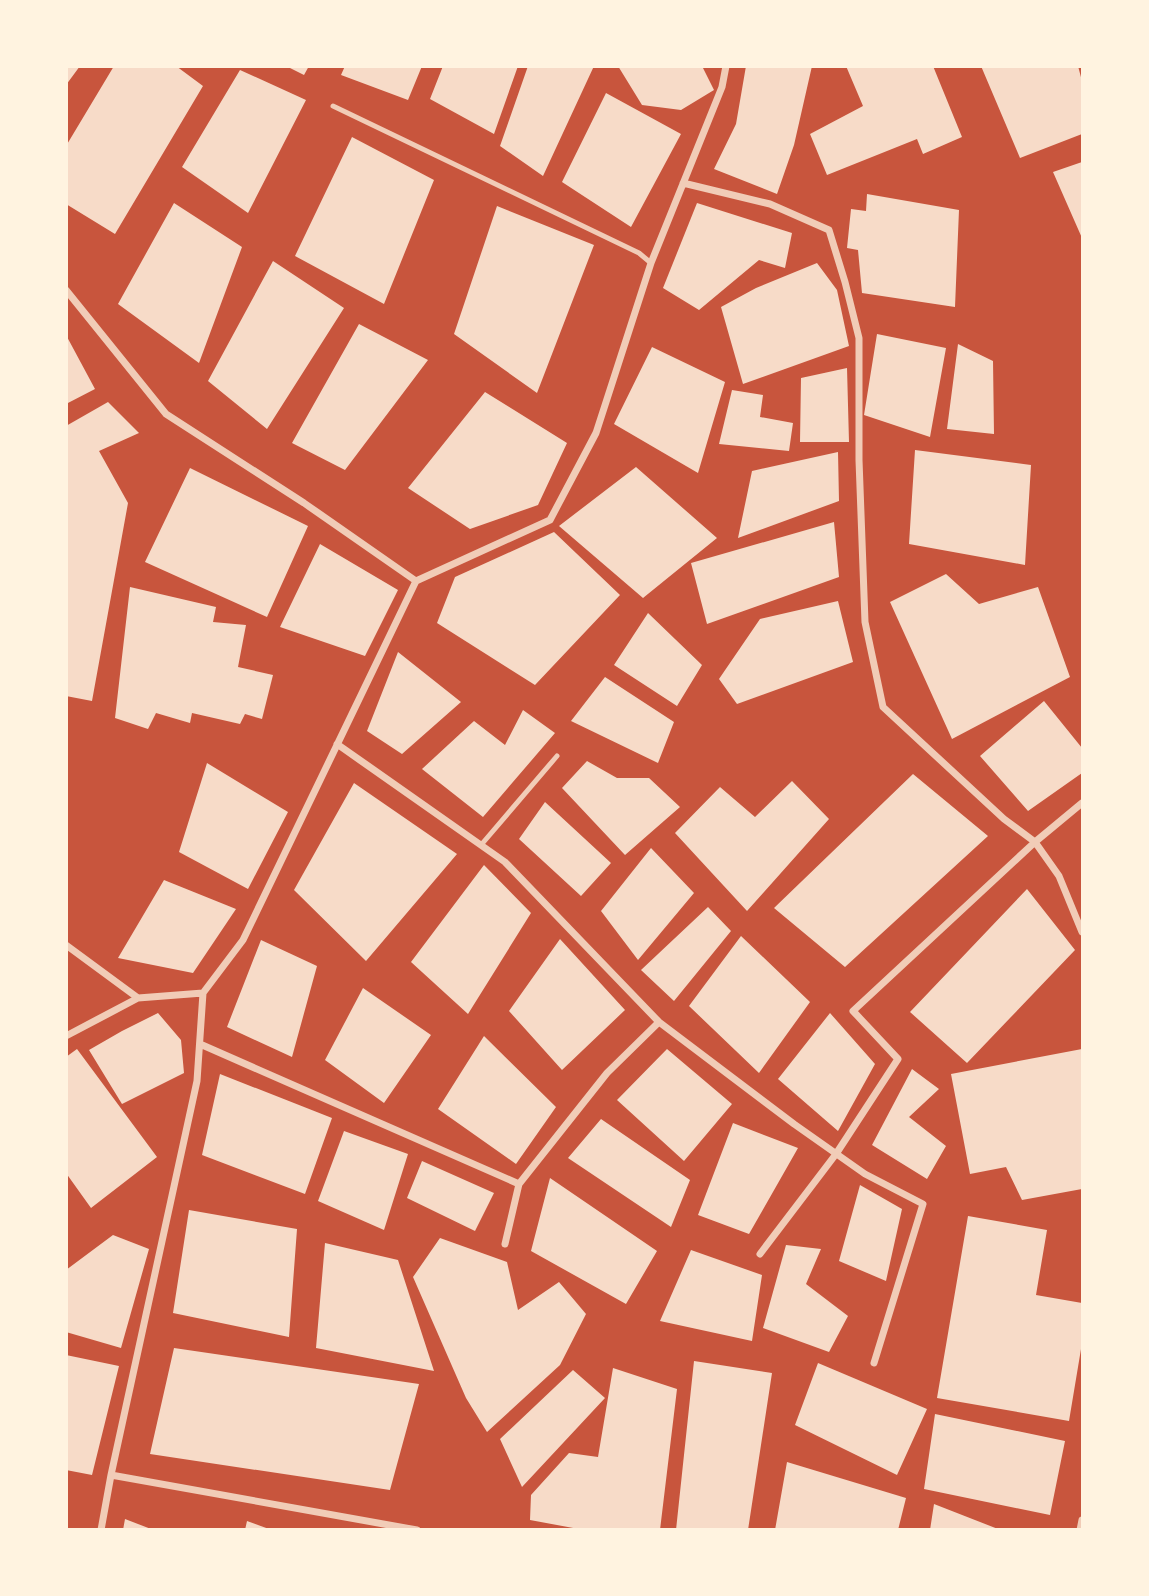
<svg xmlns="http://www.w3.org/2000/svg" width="1149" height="1596" font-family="Commissioner,sans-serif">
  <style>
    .building { fill: #f7dbc8 }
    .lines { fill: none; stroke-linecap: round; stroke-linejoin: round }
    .service { stroke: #f1ccb7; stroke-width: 5 }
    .minor { stroke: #f1ccb7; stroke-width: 7 }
  </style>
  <rect width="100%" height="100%" fill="#c8553d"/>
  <path class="building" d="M66,66h14l-14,19z
    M114,66h62l27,20 -88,148 -49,-30v-58z
    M286,66h23l-5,9z
    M345,66h77l-14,34 -67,-25z
    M443,66h75l-24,68 -64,-35z
    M528,66h66l-51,110 -43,-30z
    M618,66h84l12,24 -33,20 -39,-5z
    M746,66h66l-18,79 -17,49 -63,-25 22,-45z
    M846,66h87l29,71 -39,17 -6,-15 -90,36 -17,-41 53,-28z
    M981,66h97l4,15v53l-62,24z
    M240,70l66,30 -58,113 -66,-46z
    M606,93l75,41 -50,93 -69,-45z
    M352,137l82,43 -50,124 -89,-48z
    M1082,162v76l-29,-66z
    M867,194l92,16 -4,97 -93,-14 -4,-43 -11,-2 4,-39 15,2z
    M174,203l68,44 -43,116 -81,-59z
    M697,203l95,30 -7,35 -26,-8 -60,50 -36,-22z
    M497,206l97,39 -57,148 -83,-59z
    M273,261l71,47 -77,121 -59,-48z
    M817,263l20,27 12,56 -106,38 -22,-77 35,-19z
    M359,324l69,36 -83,110 -53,-27z
    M877,334l69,14 -16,89 -66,-22z
    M66,335l29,54 -29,15z
    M958,344l35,17 1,73 -47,-5z
    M652,347l73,35 -27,91 -84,-49z
    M847,368l2,74h-49l1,-64z
    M732,390l31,5 -3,22 33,6 -4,28 -70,-7z
    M485,392l82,51 -29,62 -68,24 -62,-41z
    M108,402l31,31 -40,18 29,52 -36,198 -26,-5v-270z
    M915,450l116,15 -6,100 -116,-21z
    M838,452l1,49 -101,37 14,-67z
    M636,467l81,71 -74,60 -84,-72z
    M190,468l118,58 -41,91 -122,-55z
    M834,522l5,55 -132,47 -16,-61z
    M554,532l66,63 -85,90 -98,-62 18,-46z
    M320,544l78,46 -33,66 -85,-29z
    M946,574l33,30 59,-17 32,90 -118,62 -62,-137z
    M130,587l86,20 -3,15 33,3 -8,42 35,8 -11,44 -17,-5 -5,10 -48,-11 -2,10 -34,-10 -8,16 -33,-11z
    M838,601l15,61 -116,42 -18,-25 41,-60z
    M648,613l54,52 -25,41 -63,-41z
    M398,652l63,50 -59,52 -35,-23z
    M605,677l69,45 -16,41 -87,-42z
    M1044,701l38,47v25l-54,38 -48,-55z
    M523,710l32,23 -72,84 -61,-48 52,-48 31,24z
    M587,761l30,17h32l31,29 -55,48 -63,-67z
    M207,763l81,49 -40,77 -69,-37z
    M913,774l75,62 -143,131 -71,-59z
    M792,781l37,38 -82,92 -72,-78 45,-46 35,30z
    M354,783l103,71 -91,107 -72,-71z
    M545,802l66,61 -30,33 -62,-57z
    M651,848l43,45 -56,67 -37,-49z
    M484,865l47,48 -63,101 -57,-52z
    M164,880l72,29 -43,64 -75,-15z
    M1027,889l48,61 -108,113 -57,-51z
    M708,907l23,24 -57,70 -33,-31z
    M741,936l69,66 -51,71 -70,-67z
    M560,939l65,71 -63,60 -53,-59z
    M261,940l56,26 -25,91 -65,-30z
    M363,988l68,47 -47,68 -59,-43z
    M158,1013l23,27 3,33 -62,31 -33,-54 33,-19z
    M830,1013l45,51 -37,67 -60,-52z
    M484,1036l72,71 -40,57 -78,-55z
    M77,1049l80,108 -66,51 -25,-35v-116z
    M667,1049l65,55 -48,57 -67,-61z
    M1082,1049v140l-60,11 -16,-33 -36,7 -19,-100z
    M912,1069l27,20 -30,28 37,29 -19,33 -55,-34z
    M220,1074l112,44 -27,76 -103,-39z
    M601,1119l89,61 -19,47 -103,-69z
    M733,1123l65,25 -49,86 -51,-19z
    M344,1131l64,23 -24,76 -66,-29z
    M422,1161l72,32 -19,38 -68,-33z
    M550,1178l107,73 -31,53 -95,-53z
    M860,1185l42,24 -16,72 -47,-20z
    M189,1210l108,19 -8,108 -116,-24z
    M968,1216l79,14 -11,65 46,8v40l-13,78 -132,-23z
    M113,1235l36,14 -28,99 -55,-16v-62z
    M440,1238l67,24 11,48 41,-28 27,32 -26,51 -73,67 -21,-34 -53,-121z
    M325,1243l73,17 36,111 -118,-23z
    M786,1245l35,4 -15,35 42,32 -19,36 -66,-24z
    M691,1250l71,25 -10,66 -92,-20z
    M174,1348l245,36 -29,106 -240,-36z
    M66,1355l53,11 -27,109 -26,-5z
    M694,1361l78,12 -24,157h-72z
    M818,1363l109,46 -30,66 -102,-50z
    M613,1368l64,21 -17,141h-76l-54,-10 1,-25 38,-42 29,4z
    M573,1370l32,28 -83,89 -22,-48z
    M935,1414l130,27 -15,74 -126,-26z
    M787,1462l119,36 -8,32h-123z
    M934,1504l64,25 -1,1h-67z
    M125,1519l26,10v1h-28z
    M247,1521l22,8v1h-24z"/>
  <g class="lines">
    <path class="service" d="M333,106l306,147 12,10
      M481,845l76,-89"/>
    <path class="minor" d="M683,183l87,21 59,26 16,52 14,56v122l6,162 18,85 121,112 31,23 24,34 23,56
      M66,290l100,124 138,89 112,78
      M337,744l168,118 154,160 135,102 71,50 58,30 -49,159
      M66,945l72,53 65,-5 40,-53 173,-359 134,-61 46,-87 55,-170 71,-176 4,-21
      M66,1036l72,-38
      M200,1044l319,140
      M505,1244l14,-60 88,-111 52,-51
      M760,1254l76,-100 62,-95 -45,-48 182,-169 47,-39
      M111,1475l306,55
      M101,1530l10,-55 86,-394 6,-88
      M1080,1530l2,-10"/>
  </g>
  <rect width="1149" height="1596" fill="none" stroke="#fff3e0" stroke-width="136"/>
</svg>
